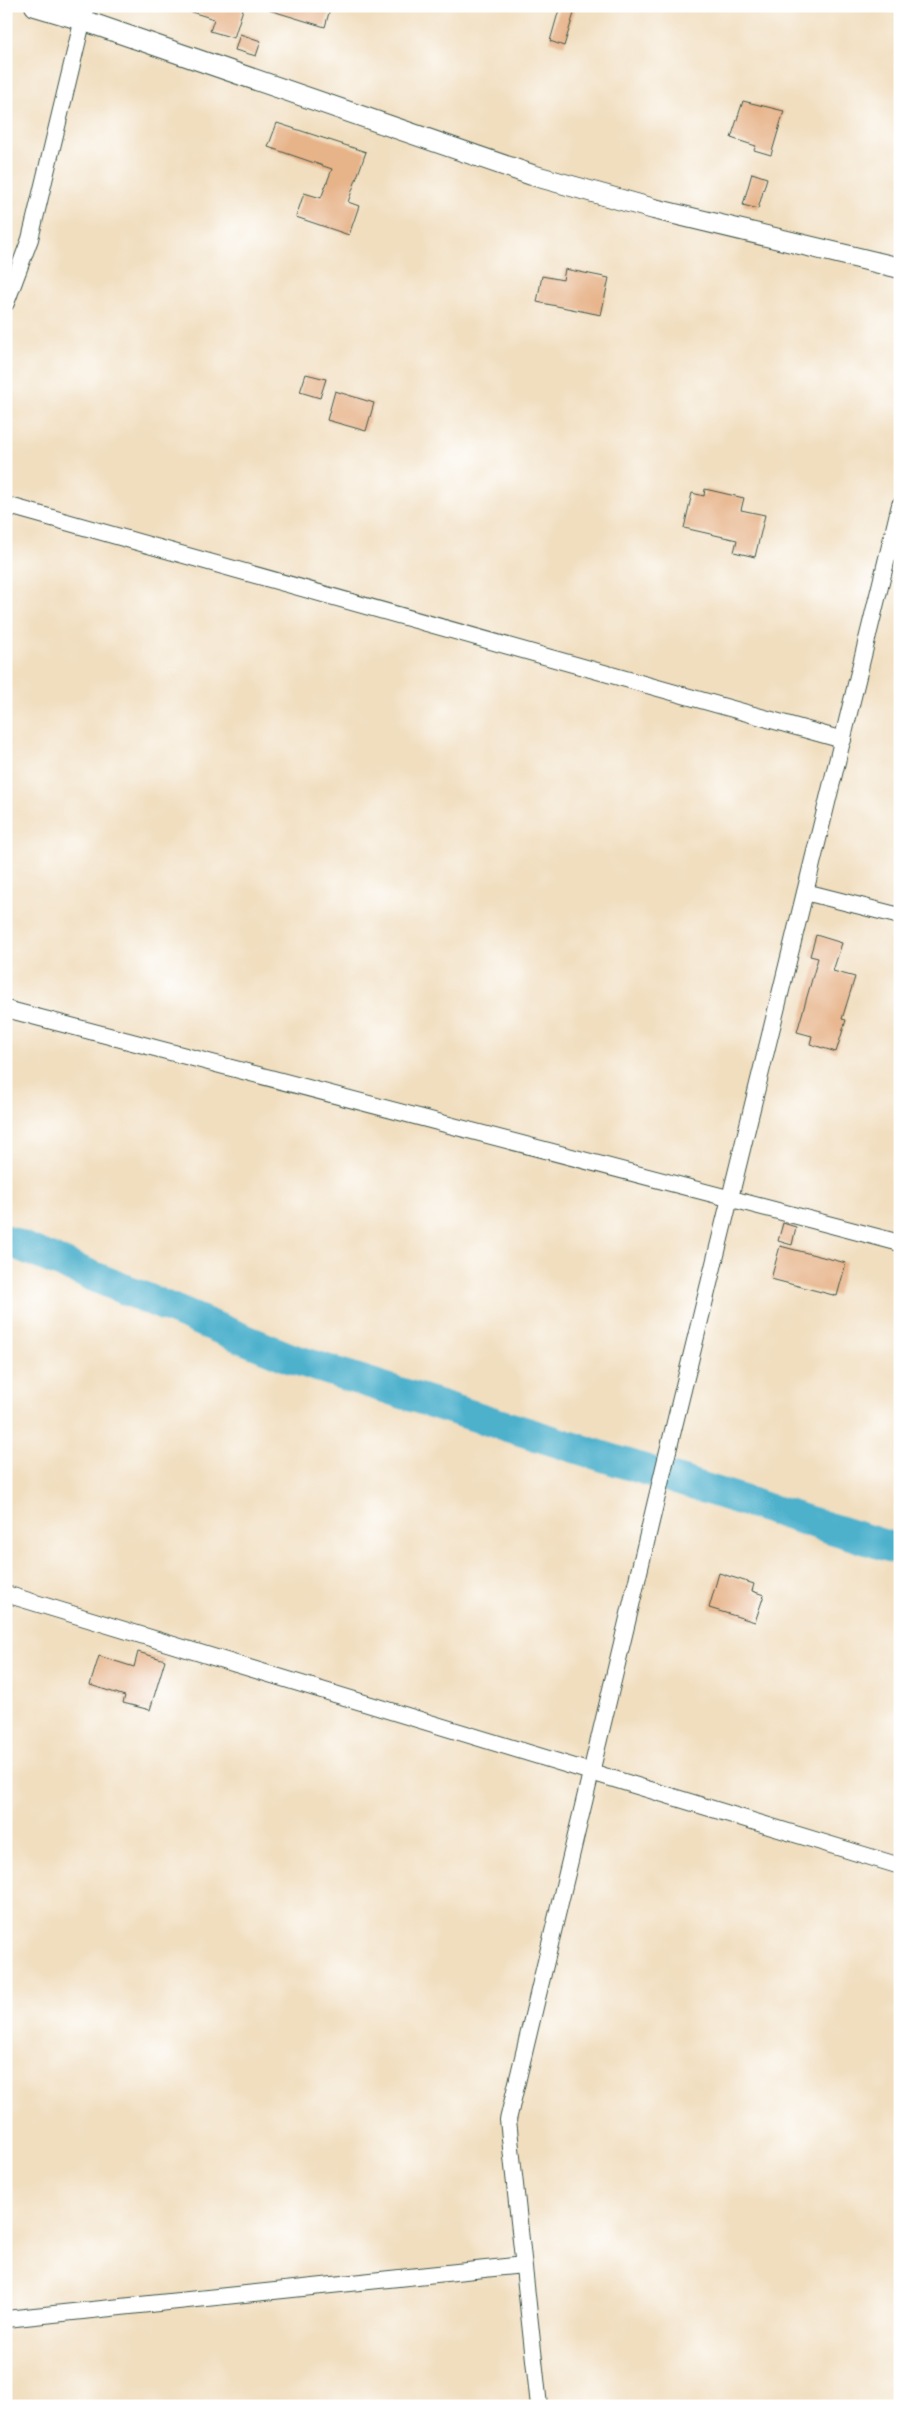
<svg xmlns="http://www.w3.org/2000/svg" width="906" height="2412" font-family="'Gentium Book Plus',serif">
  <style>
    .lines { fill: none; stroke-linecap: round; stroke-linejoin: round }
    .river { stroke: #4db1cc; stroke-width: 31 }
    .building { fill: #e7b48a }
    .minor-casing { stroke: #3e5549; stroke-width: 18 }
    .tertiary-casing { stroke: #3e5549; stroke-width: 22 }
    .minor { stroke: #fff; stroke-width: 16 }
    .tertiary { stroke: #fff; stroke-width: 20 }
  </style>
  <rect width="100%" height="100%" fill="#fff"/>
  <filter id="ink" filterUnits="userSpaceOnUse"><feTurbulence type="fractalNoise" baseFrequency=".02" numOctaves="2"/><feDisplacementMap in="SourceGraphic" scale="10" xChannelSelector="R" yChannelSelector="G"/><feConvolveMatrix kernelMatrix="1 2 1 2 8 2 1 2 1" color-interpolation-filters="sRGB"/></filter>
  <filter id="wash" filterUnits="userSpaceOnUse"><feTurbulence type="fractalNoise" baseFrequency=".0096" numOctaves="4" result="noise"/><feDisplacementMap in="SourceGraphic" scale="20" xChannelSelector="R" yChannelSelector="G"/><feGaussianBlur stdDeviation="1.12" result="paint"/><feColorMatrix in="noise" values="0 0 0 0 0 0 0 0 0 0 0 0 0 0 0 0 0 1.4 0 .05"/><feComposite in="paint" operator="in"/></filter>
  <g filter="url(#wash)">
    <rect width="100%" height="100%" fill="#f1debf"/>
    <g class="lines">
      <path class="river" d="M6,1240l284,118 610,192"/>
    </g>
    <g id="blocks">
      <path class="building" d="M185,6h59l-10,32 -24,-7 4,-12 -29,-9z
        M269,6h52l9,3 -5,18 -56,-17z
        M560,6l15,4 -11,36 -14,-5z
        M240,34l21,7 -5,15 -21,-6z
        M743,101l41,10 -13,44 -17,-5 2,-4 -25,-8z
        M277,123l89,29 -18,50 11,4 -10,29 -53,-18 8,-24 17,5 11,-29 -64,-22z
        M752,173l15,5 -9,31 -15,-4z
        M565,269l44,9 -8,37 -64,-13 5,-26 21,4z
        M306,374l20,5 -6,19 -20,-6z
        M335,391l39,12 -8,28 -39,-11z
        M705,489l39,9 -3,12 24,5 -10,42 -21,-5 3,-12 -53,-12 8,-35 12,3z
        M816,935l26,8 -9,28 22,6 -13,42 4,1 -10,32 -26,-8 2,-8 -15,-4 21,-74 -8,-2z
        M783,1223l13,4 -4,18 -14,-4z
        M780,1246l66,17 -9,33 -66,-17z
        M719,1573l35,11 -2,7 12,4 -9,27 -46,-14z
        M138,1652l27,8 -15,50 -27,-7 2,-7 -35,-11 9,-29 35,11z"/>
    </g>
  </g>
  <g filter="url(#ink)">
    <use href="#blocks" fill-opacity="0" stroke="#3e5549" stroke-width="1"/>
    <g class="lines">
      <g class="minor-casing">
        <path id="minor" d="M6,303l24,-64 56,-233
          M6,505l837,235
          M805,892l95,24
          M6,1009l894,234
          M6,1594l894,272
          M6,2319l517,-54
          M539,2406l-31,-286 158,-661 234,-954"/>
      </g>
      <g class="tertiary-casing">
        <path id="tertiary" d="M35,6l47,14 450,155 122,34 246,59"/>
      </g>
      <use href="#minor" class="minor"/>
      <use href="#tertiary" class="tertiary"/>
    </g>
  </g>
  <rect width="906" height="2412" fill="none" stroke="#fff" stroke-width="25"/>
</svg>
